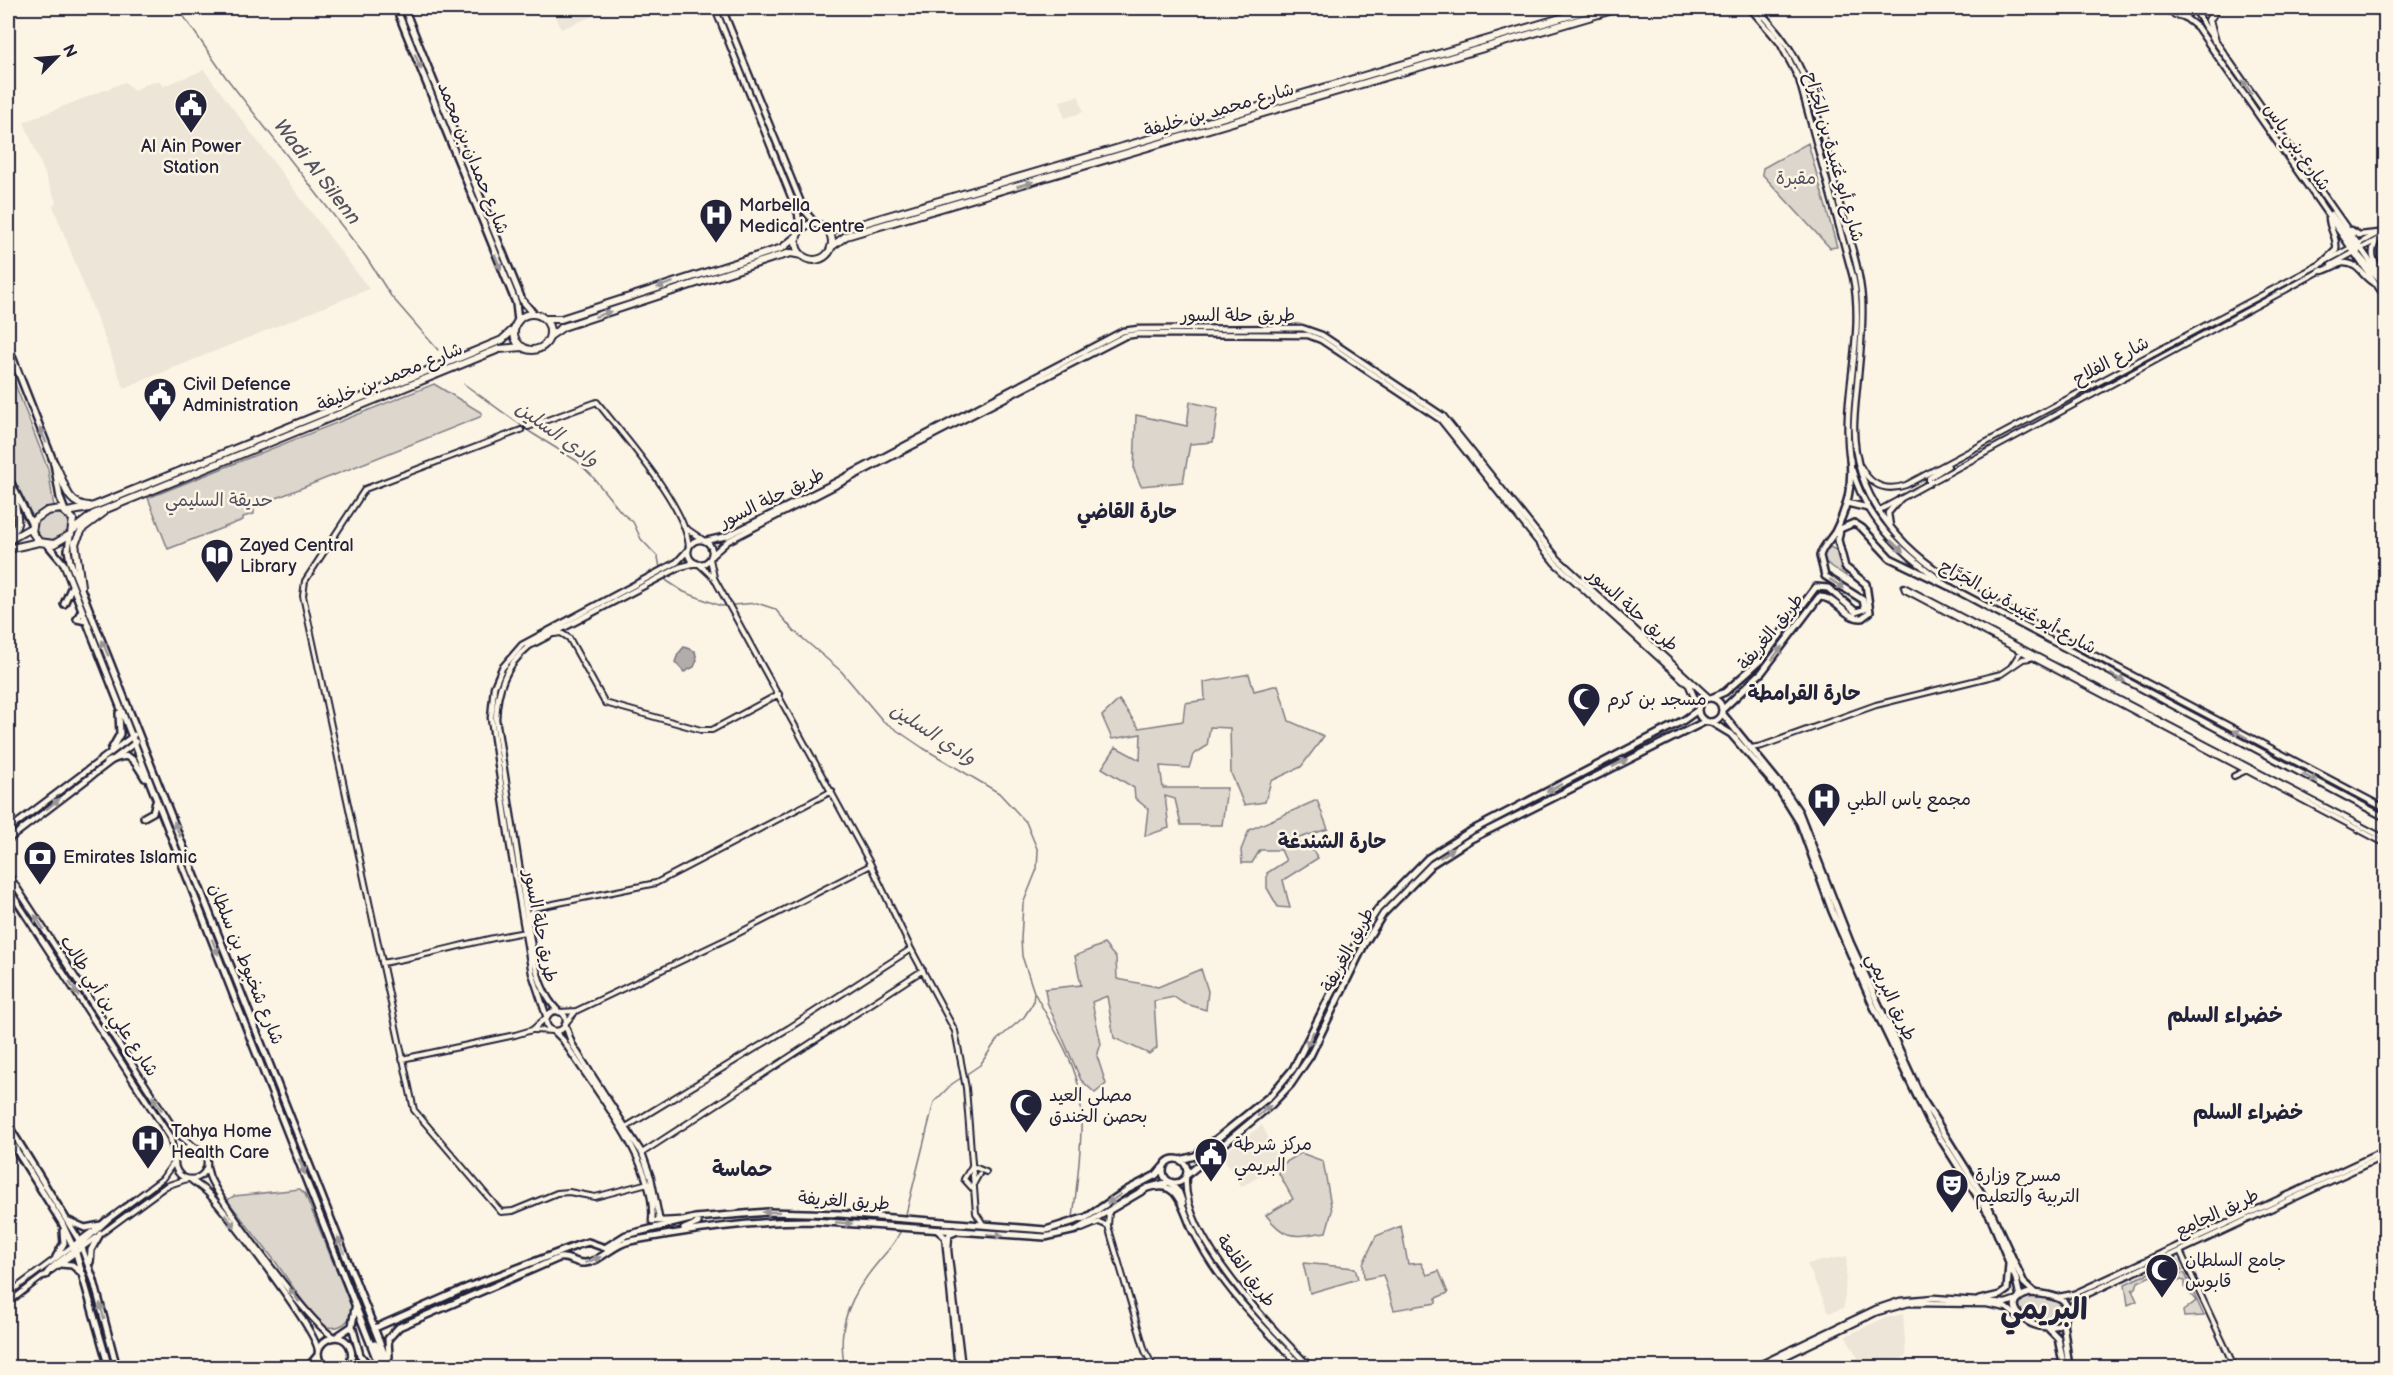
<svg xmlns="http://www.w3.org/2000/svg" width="2393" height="1375" font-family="'Balsamiq Sans','Playpen Sans Arabic',sans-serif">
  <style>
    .built { fill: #ece5d8 }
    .green { fill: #dcd6cc; stroke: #7f7c84; stroke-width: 1.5 }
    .water { fill: #b2adab; stroke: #78757e; stroke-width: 1.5 }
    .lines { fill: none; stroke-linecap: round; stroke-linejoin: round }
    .stream { stroke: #78757e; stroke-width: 1.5 }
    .tertiary-casing { stroke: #22223b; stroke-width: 8 }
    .secondary-casing { stroke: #22223b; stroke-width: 9 }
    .primary-casing { stroke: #22223b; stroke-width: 10 }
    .trunk-casing { stroke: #22223b; stroke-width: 10 }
    .tertiary { stroke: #fcf5e5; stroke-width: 4 }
    .secondary { stroke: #fcf5e5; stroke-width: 4.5 }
    .primary { stroke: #fcf5e5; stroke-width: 5 }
    .trunk { stroke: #fcf5e5; stroke-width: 6 }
    .oneway { fill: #9a9698 }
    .labels { text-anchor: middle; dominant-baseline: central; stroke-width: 5; stroke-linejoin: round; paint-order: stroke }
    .street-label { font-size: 18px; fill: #22223b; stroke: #fcf5e5 }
    .poi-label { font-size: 18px; fill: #22223b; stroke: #fcf5e5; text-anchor: start }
    .park-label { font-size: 18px; fill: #504f5f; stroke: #fcf5e5 }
    .water-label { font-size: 20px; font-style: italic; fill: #545362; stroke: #fcf5e5 }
    .neighbourhood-label { font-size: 20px; font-weight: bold; fill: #22223b; stroke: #fcf5e5 }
    .quarter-label { font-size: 21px; font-weight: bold; fill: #22223b; stroke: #fcf5e5 }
    .town-label { font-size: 30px; font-weight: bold; fill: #22223b; stroke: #fcf5e5 }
  </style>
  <rect width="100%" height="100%" fill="#fcf5e5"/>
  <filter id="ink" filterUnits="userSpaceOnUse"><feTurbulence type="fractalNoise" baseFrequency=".0167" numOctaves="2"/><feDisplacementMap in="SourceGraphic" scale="12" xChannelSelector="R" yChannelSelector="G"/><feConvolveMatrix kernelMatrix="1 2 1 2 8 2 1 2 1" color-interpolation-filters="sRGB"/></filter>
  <g filter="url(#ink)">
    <path class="built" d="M553,8h-1h61l-52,21z
      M204,70l165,219 -245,99 -71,-182 3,-4 -32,-80 101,-40 9,9 14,-8 11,-2 4,5z
      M1079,96l4,16 -18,6 -5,-17z
      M1262,1125l19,39 -40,23 -19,-32z
      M1847,1256l-3,52 -15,5 -22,-49z
      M1903,1314l3,42 -22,11h-21l-17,-31 36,-17z"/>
    <path class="green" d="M1808,143l29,104 -7,1 -68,-74 1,-6z
      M8,366l40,103 6,38 -25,11 -21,-43z
      M434,384l48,29 -2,4 -226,90v7l-11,3v3l-75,29 -20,-51z
      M1190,402l28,6 -5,34 -23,2 -7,38 -42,4 -7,-16 2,-55 51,11z
      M59,511l11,7v13l-14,10 -13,2 -8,-8 1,-15 7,-5z
      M1830,547l10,5 6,24 -22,-15 -1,-8z
      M1249,674l5,17 24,-6 11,36 35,15 -23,31 -30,14 -6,21 -21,3 -13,-32 -1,-45 -20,-1 -3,19 -14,9 -4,13 -29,-2 3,22h64l-5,37h-41l-6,-26 -10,-3 4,32 -24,8 3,-27 -13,-11 -1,-10 -32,-20 14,-21 24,13 1,-26 -29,5 -10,-23 17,-16 20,28 44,-7 2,-18 20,-3 -1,-18z
      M1317,800l11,29 -29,9v9l11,-1 8,12 -35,22 7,28 -12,-1 -11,-19v-15l19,-12 -5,-11h-21l-8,13h-10l-1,-13 8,-20z
      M1104,944l12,14 1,21 41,8 43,-18 7,22 -2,19 -23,-7 -9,-6 -20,4 3,47 -8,6 -35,-16 -7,-42 -15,6 9,42 -4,12 9,28 -11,9 -14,-13 -34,-78 -2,-13 36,-4 -6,-29z
      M1301,1153l22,8 9,50 -6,21c-31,4 -39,10 -60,-17l27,-16 -17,-31z
      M300,1189l5,5 47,114c-2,20 -20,24 -35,14l-42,-61 -48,-61 7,-4z
      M1401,1226l7,38 13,-1 6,12 12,-4 9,22 -12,5v5l-42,7 -11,-35 -19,4 -1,-15 13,-28z
      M2177,1260l5,10 -10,5 -3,-4 -9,4 -3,-2 -19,9 -2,6 -4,2 5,11 -9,4 -3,-21z
      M1303,1263l52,5 3,11 -48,14z
      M2182,1273l3,1 19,42 -20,1 -1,-6 13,-10 -11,-14v-6l-4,-1 -11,5 -3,-4z
      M2026,1296l30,3 8,8 -1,8 -8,8 -26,-3 -9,-5 -3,-8z"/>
    <path class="water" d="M684,647l11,4 2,9 -3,7 -10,5 -9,-10 3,-8z"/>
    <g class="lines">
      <path class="stream" d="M178,8l47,68 141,181 25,39 47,54
        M464,384l66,48 47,29 15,15 29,36 12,10 8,17 17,18 3,16 6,8 17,11 37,14 36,-3 18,6 19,22 47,40 42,50 40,27 76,45 27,29 12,29 -1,18 -14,35 -2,35 1,17 12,36 -1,11 -9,14 -27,23 -17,25 -28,19 -18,18 -29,116
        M1034,992c15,29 36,60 44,92 8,32 -1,99 -5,134
        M845,1368c-10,-43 7,-75 34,-107 11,-13 20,-22 25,-39"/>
      <g class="tertiary-casing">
        <path id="tertiary" d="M2331,265l55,-30
          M528,427l69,-25c27,35 90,104 92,146
          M521,430l-156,59 -60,92 -2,15 111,514 87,102 12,-1 44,-18 12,-1 26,5 53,-14
          M1861,467c10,19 25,25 45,18l480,-256
          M1929,484v-6l19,-12
          M1878,511l444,-241
          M687,529l16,11
          M710,559l4,18
          M699,564l15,14 157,287 40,84 44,82 11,57 10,125 7,11
          M1904,587l1,3 481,254
          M1904,587l482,252
          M554,634l7,-1 8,5 36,65 96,27h11l67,-36
          M2011,667l11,-17
          M1751,748l11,-2 114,-41 125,-31 22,-15 7,-1
          M2234,776l13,-6
          M526,897l8,11
          M529,922l1,-9 4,-5 122,-25 176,-92
          M382,963c48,-8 94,-23 143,-31
          M559,1012l17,-1
          M565,1024l11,-13 155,-74 140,-72
          M533,1030l21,1
          M402,1059l113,-24 17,-5 14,-12
          M626,1127l163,-99 122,-79
          M642,1153l281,-183
          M974,1183l5,-9
          M973,1189l-9,-10 8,-13 14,6
          M1109,1212l-1,14 37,125 9,17
          M105,1222l57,-43 13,-18
          M1082,1229l17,-7 9,4
          M2180,1251l55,117
          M52,1270l114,-84 21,-7
          M8,1294l83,-62
          M8,1303l38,-29"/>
      </g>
      <g class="secondary-casing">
        <path id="secondary" d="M715,8l83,206 2,17
          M722,8l82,202 12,14
          M1750,8l30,35 19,36 54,198c13,61 -13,123 -3,184
          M1757,8c15,17 30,34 40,54 22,43 30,94 42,140 8,32 21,65 23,98 2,40 -6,82 -8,123 -2,70 44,126 103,160l429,226
          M2195,9l9,16 182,259
          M2183,16l14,11 189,271
          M2331,214l24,33 4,2
          M2351,230l8,5 20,-2
          M2377,240c-10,16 0,25 8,39
          M2353,249l30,34
          M2319,266l17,-16c2,-13 -7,-20 -7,-33
          M2322,271c7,-1 15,-8 22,-8 16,0 19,16 32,21
          M1852,469c14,50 47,81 88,111
          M1890,526l-2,-13 12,-14
          M688 552a12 12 0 1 1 24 0a12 12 0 1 1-24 0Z
          M705,541l22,-5 101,-50 295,-155 15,-2 164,-1 20,7 121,81 115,143 151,139
          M711,556l17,-15 397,-205 13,-2 170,1 13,5 120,80 114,143 134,122 9,21
          M1946,585l440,233
          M8,830l126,-95
          M8,840l128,-98
          M8,874l168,258 18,15
          M8,888l162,249 5,20
          M8,903l2,-12
          M546 1021a10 10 0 1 1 20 0a10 10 0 1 1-20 0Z
          M559,1012c-16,-16 -21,-35 -26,-57l-37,-236c1,-30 9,-53 33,-73l151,-79 16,-4
          M547,1018l-15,-45 -22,-128 -19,-127 3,-31 8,-19 20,-23 155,-83 11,-12
          M565,1024l7,20 70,109 9,25 8,40 2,3 19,-1
          M554,1031l9,9c30,48 95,124 89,181h9
          M175 1163a16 16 0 1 1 32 0a16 16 0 1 1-32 0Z
          M207,1167c1,6 3,12 6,17 15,27 98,142 121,153
          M1186,1177c-6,57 86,152 125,191
          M190,1179c6,5 13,9 18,14 20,22 107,135 110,157
          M1170,1183l9,9 4,11
          M1193,1230c24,52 70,98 110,138
          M938,1231l7,6 13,131
          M956,1232l-7,3 -1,15 14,118
          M2059,1297l15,-3 312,-144
          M2068,1310l13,-13 305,-142
          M1753,1368l123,-59 24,-8 34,-3 72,5 12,-4
          M1761,1368l116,-56 32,-9 78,1 20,4 11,9"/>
      </g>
      <g class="primary-casing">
        <path id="primary" d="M396,8l120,295 2,18
          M404,8l118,292 12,14
          M8,346l46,117 6,35 5,13
          M8,477l24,48
          M1847,503l21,5
          M70,536l-2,14 2,11 320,807
          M48,545l16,19 316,804
          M64,604l8,-18
          M82,610l-5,9 9,2
          M1698 710a12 12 0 1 1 24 0a12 12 0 1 1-24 0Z
          M1711,698l14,-6 36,-32 55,-73 12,1 28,24 9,-3 -2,-9 -38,-24 -5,-20c2,-9 10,-16 15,-24 12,-24 18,-46 15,-73
          M1722,710l40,-38 57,-75c16,-1 26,22 43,21l8,-6 -4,-28 -21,-17 -7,-27 2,-11 14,-6 8,5 28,30 58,28
          M1722,713l61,75 16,24 51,130 71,155 64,102 39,84 12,11
          M1711,722l20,12 49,57 20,32 32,88 40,92 56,116 62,97 26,63 4,18
          M111,750l9,-16 -1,-21
          M106,763c25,-13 26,-6 39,15
          M144,817l9,-5 3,-10
          M8,1125l71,115 15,41 23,87
          M8,1137l54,86 14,30 33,115
          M1163 1171a12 12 0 1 1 24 0a12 12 0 1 1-24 0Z
          M1180,1160l15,-4 13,-10 63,-51 22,-26 65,-129 20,-31 50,-51 39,-25 217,-113 14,-10
          M1187,1175l84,-70 20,-21 19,-28 55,-113 18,-29 49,-50 39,-25 235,-118
          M1158,1187c22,-4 27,30 36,46
          M69,1221l16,7 16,-3
          M684,1229l14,-6v-5
          M79,1246l27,-25
          M56,1257l8,-14 -1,-12
          M90,1262l1,-12 9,-16
          M60,1264l12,1 11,9
          M46,1275c8,-15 29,-18 33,-35
          M2030,1293c17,1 49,4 33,29 -24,18 -72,-19 -33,-29z
          M1979,1300l21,-5 7,-5 2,-26
          M2063,1322l6,46
          M352,1326l8,29 10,12
          M2047,1327l11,11 6,30
          M375,1328l93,-41 110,-42 10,-3 17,6 21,-13 69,-17 73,-6 72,2 206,16 41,-13 40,-27 29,-15 7,-8
          M336,1337l16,-11 3,-18
          M371,1345l4,-1 11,24
          M389,1357l-1,-18 11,-12 160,-69c10,-2 16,6 26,5 17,-2 28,-19 45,-22 61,-11 120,-20 182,-20l233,16 31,-7 71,-42 22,-6
          M307,1368l11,-13
          M325,1368c-23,-24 19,-45 26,-18 2,7 -1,13 -6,18
          M348,1368l19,-2"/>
      </g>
      <g class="trunk-casing">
        <path id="trunk" d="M1760,8l3,7
          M2167,8l8,6 8,2 13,-8
          M2215,41l-6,-21 8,-12
          M796 242a18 18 0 1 1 36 0a18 18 0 1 1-36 0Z
          M825,228l19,1 751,-221
          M831,247l15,-11 773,-228
          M514 332a18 18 0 1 1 36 0a18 18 0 1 1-36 0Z
          M544,319h17l221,-71 15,-12
          M550,336l13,-9 210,-69 18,-5 11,2
          M54,463c11,16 10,42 35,43
          M61,509l12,10 -2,15 -17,10 -15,-2 -7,-10 2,-12 13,-9z
          M67,512l22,-4 377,-153 36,-15 13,-12
          M73,530l21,-16 405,-165 24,-2
          M8,536c18,-13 4,-25 7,-42
          M8,541l24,-14
          M8,549l31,-7
          M81,586l-6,-43 8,-15 20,-15"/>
      </g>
      <use href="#tertiary" class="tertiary"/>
      <use href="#secondary" class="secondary"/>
      <use href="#primary" class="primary"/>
      <use href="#trunk" class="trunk"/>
    </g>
    <defs><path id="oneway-solid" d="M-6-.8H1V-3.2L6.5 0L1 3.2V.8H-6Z" transform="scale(1.5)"/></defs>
    <g class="oneway">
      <use href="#oneway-solid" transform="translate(418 62) rotate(68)"/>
      <use href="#oneway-solid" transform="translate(2247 87) rotate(-125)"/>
      <use href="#oneway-solid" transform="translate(1025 184) rotate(-16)"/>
      <use href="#oneway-solid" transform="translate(498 262) rotate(68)"/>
      <use href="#oneway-solid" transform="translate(665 285) rotate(162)"/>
      <use href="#oneway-solid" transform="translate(603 314) rotate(-18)"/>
      <use href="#oneway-solid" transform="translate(43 435) rotate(-112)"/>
      <use href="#oneway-solid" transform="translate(1897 546) rotate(43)"/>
      <use href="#oneway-solid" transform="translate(1837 584) rotate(33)"/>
      <use href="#oneway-solid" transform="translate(105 648) rotate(-112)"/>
      <use href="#oneway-solid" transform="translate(1777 653) rotate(-53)"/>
      <use href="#oneway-solid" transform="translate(2118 678) rotate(28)"/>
      <use href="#oneway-solid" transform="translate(2240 734) rotate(-152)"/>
      <use href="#oneway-solid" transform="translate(1620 763) rotate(-27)"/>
      <use href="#oneway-solid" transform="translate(2310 778) rotate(27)"/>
      <use href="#oneway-solid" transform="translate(1554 788) rotate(153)"/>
      <use href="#oneway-solid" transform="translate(53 804) rotate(-38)"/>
      <use href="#oneway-solid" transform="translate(177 829) rotate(-111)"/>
      <use href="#oneway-solid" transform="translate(1447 853) rotate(-34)"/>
      <use href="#oneway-solid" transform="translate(39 922) rotate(-123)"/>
      <use href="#oneway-solid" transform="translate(215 947) rotate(69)"/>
      <use href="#oneway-solid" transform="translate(74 989) rotate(57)"/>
      <use href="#oneway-solid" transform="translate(1310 1039) rotate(115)"/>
      <use href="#oneway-solid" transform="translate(157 1103) rotate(-124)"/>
      <use href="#oneway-solid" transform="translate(1264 1111) rotate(-39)"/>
      <use href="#oneway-solid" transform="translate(302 1167) rotate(69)"/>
      <use href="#oneway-solid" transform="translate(1114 1199) rotate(145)"/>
      <use href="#oneway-solid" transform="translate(771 1212) rotate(179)"/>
      <use href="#oneway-solid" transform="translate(230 1221) rotate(53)"/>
      <use href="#oneway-solid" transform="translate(844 1223) rotate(5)"/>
      <use href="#oneway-solid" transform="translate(995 1235) rotate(5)"/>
      <use href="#oneway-solid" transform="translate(341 1245) rotate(-112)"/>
      <use href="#oneway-solid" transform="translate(593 1260) rotate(-21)"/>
      <use href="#oneway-solid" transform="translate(294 1295) rotate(-127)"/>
      <use href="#oneway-solid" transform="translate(102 1311) rotate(-105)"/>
    </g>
  </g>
  <defs>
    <g id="civic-pin" transform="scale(1.725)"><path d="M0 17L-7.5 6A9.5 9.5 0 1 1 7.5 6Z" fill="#22223b" stroke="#fcf5e5"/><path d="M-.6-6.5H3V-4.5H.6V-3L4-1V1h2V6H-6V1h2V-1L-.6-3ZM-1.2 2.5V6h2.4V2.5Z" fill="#fff"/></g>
    <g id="hospital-pin" transform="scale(1.725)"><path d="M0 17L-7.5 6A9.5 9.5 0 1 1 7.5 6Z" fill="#22223b" stroke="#fcf5e5"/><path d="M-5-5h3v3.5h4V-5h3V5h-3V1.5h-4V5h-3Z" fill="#fff"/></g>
    <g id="library-pin" transform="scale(1.725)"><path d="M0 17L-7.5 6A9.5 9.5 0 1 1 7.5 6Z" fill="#22223b" stroke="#fcf5e5"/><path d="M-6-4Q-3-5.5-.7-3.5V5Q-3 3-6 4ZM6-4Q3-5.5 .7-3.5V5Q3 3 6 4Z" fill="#fff"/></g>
    <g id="mosque-pin" transform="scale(1.725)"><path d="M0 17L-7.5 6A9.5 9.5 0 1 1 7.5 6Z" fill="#22223b" stroke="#fcf5e5"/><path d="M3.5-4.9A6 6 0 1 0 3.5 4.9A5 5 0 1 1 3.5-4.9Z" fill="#fff"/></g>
    <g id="bank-pin" transform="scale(1.725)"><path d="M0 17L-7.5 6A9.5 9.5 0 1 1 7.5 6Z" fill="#22223b" stroke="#fcf5e5"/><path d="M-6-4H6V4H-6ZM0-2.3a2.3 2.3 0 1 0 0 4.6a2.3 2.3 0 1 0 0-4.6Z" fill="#fff"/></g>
    <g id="theatre-pin" transform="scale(1.725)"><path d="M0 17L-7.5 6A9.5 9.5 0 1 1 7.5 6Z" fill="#22223b" stroke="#fcf5e5"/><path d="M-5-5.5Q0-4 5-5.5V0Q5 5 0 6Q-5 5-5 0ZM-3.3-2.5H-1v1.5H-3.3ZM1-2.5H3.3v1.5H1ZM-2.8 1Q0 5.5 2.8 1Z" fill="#fff"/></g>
  </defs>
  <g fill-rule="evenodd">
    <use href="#civic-pin" x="191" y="105"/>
    <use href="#hospital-pin" x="716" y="215"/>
    <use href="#civic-pin" x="160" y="394"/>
    <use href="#library-pin" x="217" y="555"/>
    <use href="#mosque-pin" x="1584" y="699"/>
    <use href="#hospital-pin" x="1824" y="799"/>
    <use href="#bank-pin" x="40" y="857"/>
    <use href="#mosque-pin" x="1026" y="1105"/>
    <use href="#hospital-pin" x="148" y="1141"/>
    <use href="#civic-pin" x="1211" y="1154"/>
    <use href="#theatre-pin" x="1952" y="1185"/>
    <use href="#mosque-pin" x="2162" y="1270"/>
  </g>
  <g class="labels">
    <g class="street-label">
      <text transform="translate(1219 110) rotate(-16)">شارع محمد بن خليفة</text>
      <text transform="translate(2297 147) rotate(55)">شارع بني ياس</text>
      <text transform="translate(1834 157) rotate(74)">شارع أبو عُبَيدة بن الجَرَّاح</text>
      <text transform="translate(473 158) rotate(68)">شارع حمدان بن محمد</text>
      <text x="1238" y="315">طريق حلة السور</text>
      <text transform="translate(2111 361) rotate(-28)">شارع الفلاح</text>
      <text transform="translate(390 377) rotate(-22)">شارع محمد بن خليفة</text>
      <text transform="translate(772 498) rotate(-26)">طريق حلة السور</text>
      <text transform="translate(2018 607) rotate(29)">شارع أبو عُبَيدة بن الجَرَّاح</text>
      <text transform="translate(1633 610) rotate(42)">طريق حلة السور</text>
      <text transform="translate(1771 632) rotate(-51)">طريق الغريفة</text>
      <text transform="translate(540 926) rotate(79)">طريق حلة السور</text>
      <text transform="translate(1348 950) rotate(-62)">طريق الغريفة</text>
      <text transform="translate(246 964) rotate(68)">شارع شخبوط بن سلطان</text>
      <text transform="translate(1891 997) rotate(65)">طريق البريمي</text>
      <text transform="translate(109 1006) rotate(57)">شارع علي بن أبي طالب</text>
      <text transform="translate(844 1201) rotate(4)">طريق الغريفة</text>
      <text transform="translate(2217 1213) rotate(-25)">طريق الجامع</text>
      <text transform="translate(1246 1271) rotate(53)">طريق القلعة</text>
    </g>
    <g class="poi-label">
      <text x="191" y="146" text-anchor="middle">Al Ain Power<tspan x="191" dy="21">Station</tspan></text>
      <text x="739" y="205">Marbella<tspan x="739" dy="21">Medical Centre</tspan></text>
      <text x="183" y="384">Civil Defence<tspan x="183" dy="21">Administration</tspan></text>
      <text x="240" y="545">Zayed Central<tspan x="240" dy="21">Library</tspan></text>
      <text x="1607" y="699">مسجد بن كرم</text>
      <text x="1847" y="799">مجمع ياس الطبي</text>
      <text x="63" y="857">Emirates Islamic</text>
      <text x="1049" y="1095">مصلى العيد<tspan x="1049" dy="21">بحصن الخندق</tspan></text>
      <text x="171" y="1131">Tahya Home<tspan x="171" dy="21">Health Care</tspan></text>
      <text x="1234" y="1144">مركز شرطة<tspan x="1234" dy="21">البريمي</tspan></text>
      <text x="1975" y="1175">مسرح وزارة<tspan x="1975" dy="21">التربية والتعليم</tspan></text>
      <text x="2185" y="1260">جامع السلطان<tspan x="2185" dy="21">قابوس</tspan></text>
    </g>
    <g class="park-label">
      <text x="1796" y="178">مقبرة</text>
      <text x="219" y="500">حديقة السليمي</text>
    </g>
    <g class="water-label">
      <text transform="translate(317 172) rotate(52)">Wadi Al Silenn</text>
      <text transform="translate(557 434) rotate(36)">وادي السلين</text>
      <text transform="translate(933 734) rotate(33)">وادي السلين</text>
    </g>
    <g class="neighbourhood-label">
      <text x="1127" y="512">حارة القاضي</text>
      <text x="1804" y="694">حارة القرامطة</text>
      <text x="1332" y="842">حارة الشندغة</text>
      <text x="2248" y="1113">خضراء السلم</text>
    </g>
    <g class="quarter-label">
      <text x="2225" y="1015">خضراء السلم</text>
      <text x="742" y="1169">حماسة</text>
    </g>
    <g class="town-label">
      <text x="2044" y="1310">البريمي</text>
    </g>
  </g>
  <rect width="2393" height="1375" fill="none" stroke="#fcf5e5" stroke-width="30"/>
  <rect x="15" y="15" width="2363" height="1345" fill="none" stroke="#22223b" stroke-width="2" filter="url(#ink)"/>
  <g transform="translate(57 57) rotate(65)" stroke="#fcf5e5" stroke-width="4.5" paint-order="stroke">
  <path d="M0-4.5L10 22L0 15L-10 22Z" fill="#22223b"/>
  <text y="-9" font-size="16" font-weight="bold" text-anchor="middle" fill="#22223b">N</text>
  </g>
</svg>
